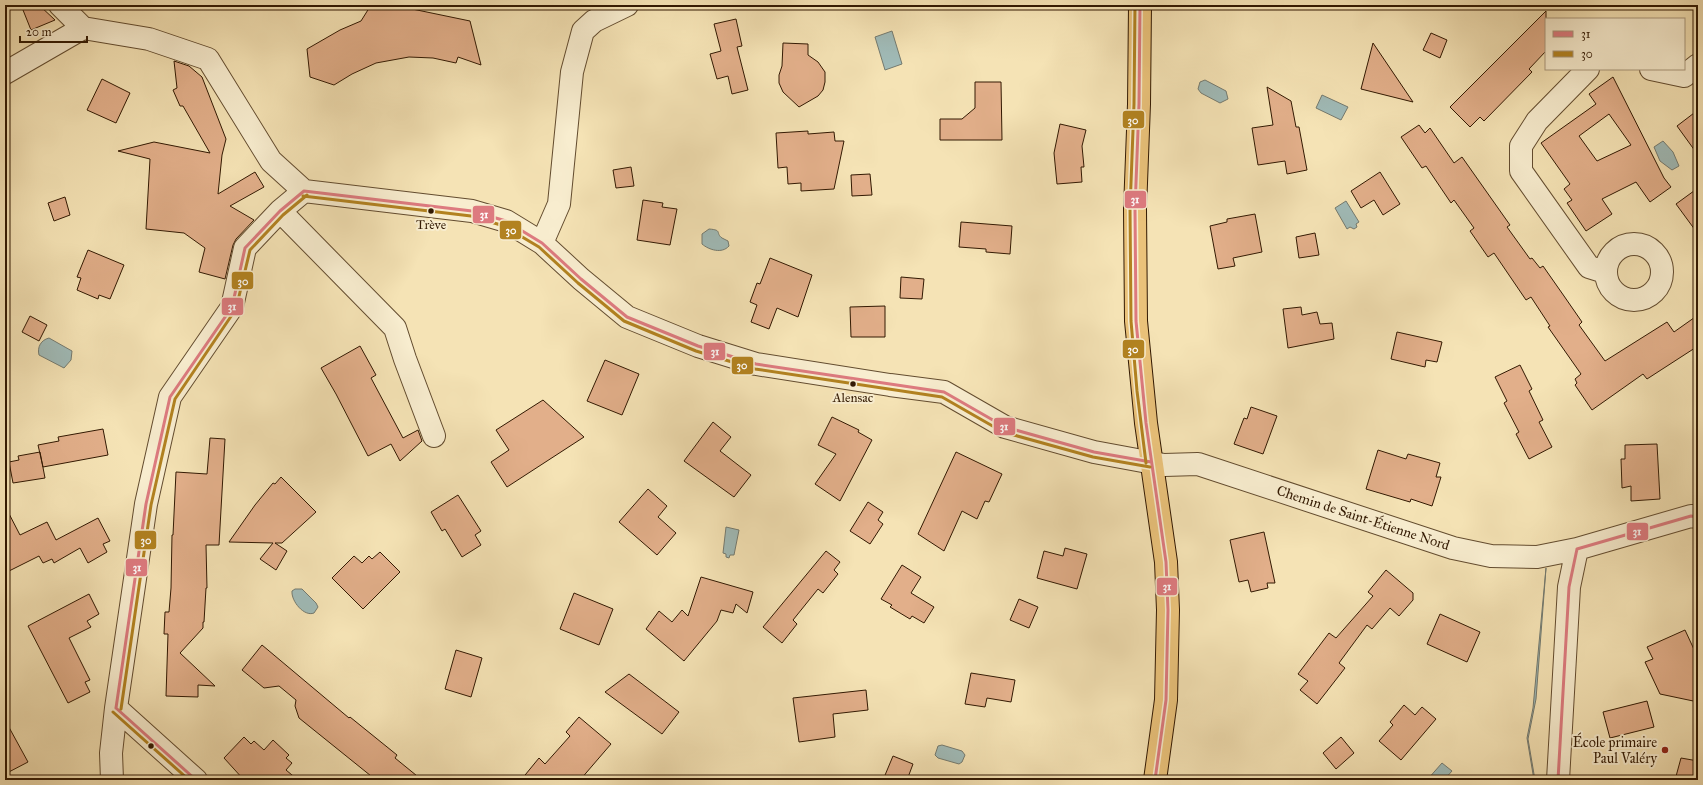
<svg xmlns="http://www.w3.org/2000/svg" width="1703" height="785" font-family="'IM FELL Great Primer',serif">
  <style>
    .water { fill: #a0bbb8; stroke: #747a6f }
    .building { fill: #e2af8a; stroke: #321902; fill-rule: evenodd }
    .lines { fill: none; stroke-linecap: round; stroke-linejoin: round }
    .minor-casing { stroke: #634c2f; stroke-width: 24 }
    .primary-casing { stroke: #321902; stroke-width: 24 }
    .minor { stroke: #f8edcf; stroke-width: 22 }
    .primary { stroke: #eac27a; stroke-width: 22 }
    .bus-1-casing { stroke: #f8edcf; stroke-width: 6 }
    .bus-2-casing { stroke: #f8edcf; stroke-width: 6 }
    .bus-1 { stroke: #dd7a7f; stroke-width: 3 }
    .bus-2 { stroke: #b28220; stroke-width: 3 }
    .bus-dot { fill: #321902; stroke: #f8edcf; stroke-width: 1.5 }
    .poi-dot { fill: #8f2418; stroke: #f8edcf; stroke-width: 1.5 }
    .labels { text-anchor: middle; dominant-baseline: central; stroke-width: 4; stroke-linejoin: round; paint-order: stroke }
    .bus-label { font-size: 13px; fill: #321902; stroke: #f8edcf }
    .street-label { font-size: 14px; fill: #321902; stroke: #f8edcf }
    .poi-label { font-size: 14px; fill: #321902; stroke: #f8edcf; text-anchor: end }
    .line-badge { stroke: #f8edcf; stroke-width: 1.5 }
    .badge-label { font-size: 11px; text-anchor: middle; font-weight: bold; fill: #fff }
  </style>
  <rect width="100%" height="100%" fill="#f5e3b5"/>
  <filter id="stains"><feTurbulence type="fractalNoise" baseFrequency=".005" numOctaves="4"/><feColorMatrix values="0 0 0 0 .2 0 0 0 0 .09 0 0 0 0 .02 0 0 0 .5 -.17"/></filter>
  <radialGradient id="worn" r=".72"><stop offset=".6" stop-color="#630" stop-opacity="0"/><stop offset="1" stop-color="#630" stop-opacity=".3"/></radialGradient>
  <path class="water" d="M892,31l10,33 -17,6 -10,-33z
    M1205,80l21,11 2,8 -8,4 -19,-10 -3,-4 2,-7z
    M1322,95l26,12 -7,13 -25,-12z
    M1663,141l10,11 6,14 -7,4 -12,-9 -6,-14z
    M1346,201l13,21 -3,2 1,3 -3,2 -4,-2 -3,2 -12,-21z
    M709,229c14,1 6,4 13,9 2,1 4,2 6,3l1,5c-7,8 -20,4 -27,-2v-10z
    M49,338l23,13 -1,9 -7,8 -25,-13c-2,-8 2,-15 10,-17z
    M726,527l13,3 -5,25h-4l-1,3 -3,-1v-3l-3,-1z
    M1546,568l-10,131 -8,40 7,41h-1l-7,-42 6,-30z
    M295,589h7l14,14 2,4 -4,6c-10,4 -23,-12 -22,-22z
    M942,745l20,6 3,4 -3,7 -3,2 -21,-6 -3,-3 3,-9z
    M1442,763l10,8 -8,9h-17z"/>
  <path class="building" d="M21,5h18l16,15 -24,10z
    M371,5h22l77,16 11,44 -23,-8 -2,6 -23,-5 -24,-1 -33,6 -24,11 -18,11 -24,-8 -3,-28 33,-19 21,-9z
    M1546,11v40l-17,18 3,3 -48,49 -4,-4 -10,10 -20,-20z
    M736,19l6,27 -5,1 11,43 -16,4 -4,-18 -11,3 -7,-25 11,-3 -7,-27z
    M1431,33l16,7 -7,18 -17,-8z
    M783,43l25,1v11l10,7 7,10v10l-2,8 -5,6 -19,11 -16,-15 -4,-9v-8l3,-9z
    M1373,43l40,59 -52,-13z
    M174,61l15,5 13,11 24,62 -4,16 -4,39 37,-22 9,15 -34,19 24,14 -18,19 -3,6 -8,34 -26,-7 6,-24 -21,-15 -38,-4 4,-70 -32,-8 36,-9 56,11 -27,-47h-3l-7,-16 4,-2z
    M1613,77l51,101 7,9 -21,15 -14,-20 -34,17 10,15 -26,17 -19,-28 5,-3 -8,-11 6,-5 -29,-41 55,-39 -7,-10zM1609,114l22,31 -34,16 -18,-25z
    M102,79l28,14 -14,30 -29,-13z
    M975,82h26l1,58h-62v-21h22l13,-11z
    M1267,87l24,14 5,26h3l8,43 -20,4 -2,-13 -27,4 -6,-37 21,-3z
    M1698,110v45l-21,-29z
    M1060,124l26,6 -4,16 2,21h-3l1,15 -25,2 -3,-31z
    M1419,125l6,8 5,-5 24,35 8,-6 48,68 -3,2 23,32 2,-1 8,10 3,-2 21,30 18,26 -3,3 26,36 62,-39 7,10 24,-17v31l-51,33 -4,-5 -51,36 -17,-25 2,-2 -2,-4 6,-5 -33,-47 2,-1 -19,-29 -5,3 -32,-47 -6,4 -18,-26 4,-3 -20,-28 -3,3 -25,-37 -4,2 -21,-31z
    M808,131v3l26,-2 1,9h9l-10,48 -33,2v-8l-13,1 -1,-17 -9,1 -2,-35z
    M631,167l3,19 -18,2 -3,-18z
    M1380,172l20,32 -17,11 -9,-15 -13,8 -10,-17z
    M870,174l2,21 -20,1 -1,-21z
    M1698,188v46l-22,-30z
    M65,197l5,18 -16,6 -6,-18z
    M643,200l20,3 -1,4 15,2 -7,36 -33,-5z
    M1255,214l7,38 -29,6 2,8 -17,3 -8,-43 17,-4v-3z
    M961,222l51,4 -2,28 -24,-2v-3l-27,-2z
    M1315,233l4,22 -20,3 -3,-21z
    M88,250l36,15 -14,34 -11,-4 -1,4 -21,-9 4,-12 -4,-1z
    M770,258l42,17 -14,42 -21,-9 -8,21 -18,-7 6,-17 -7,-3 7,-19 3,1z
    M901,277l23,2 -2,20 -22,-1z
    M885,306v31h-34l-1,-30z
    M1301,307l1,8 15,-3 3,12 12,-1 2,16 -46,9 -5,-39z
    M30,316l17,9 -8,16 -17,-9z
    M1397,332l45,10 -5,20 -11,-2 -1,7 -34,-8z
    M360,346l16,29 -5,3 32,60 15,-8 4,11 -22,20 -9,-17 -23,12 -32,-62 -15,-26z
    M605,360l34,14 -17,41 -35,-14z
    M1520,365l12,24 -3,2 14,29 -4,2 13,25 -23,12 -13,-25 3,-2 -15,-29 3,-2 -12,-24z
    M543,400l41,37 -77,50 -16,-25 18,-12 -13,-20z
    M1251,407l26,9 -14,38 -29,-10 10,-26 3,1z
    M832,417l27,13 -1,2 14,8 -32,61 -25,-17 21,-30 -18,-9z
    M713,422l18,15 -11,14 31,24 -17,22 -50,-36z
    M103,429l5,26 -65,12 -5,-22 21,-4 -1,-4z
    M210,438l15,1 -6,106h-13l1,43h-1l-2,34h-1v6l-23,25 35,33 -17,-1v12l-32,-1 2,-62h-4l1,-22h4l2,-24 1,-53h1l3,-63 31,2z
    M1657,444l3,55 -29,2v-15l-9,2 -1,-29h4v-14z
    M1378,450l28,9 2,-5 32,9 -4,14h5l-9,29 -21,-7 -1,3 -44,-13z
    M40,452l5,26 -32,5 -4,-21 10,-2 -1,-4z
    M956,452l46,22 -13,28 -4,-1 -8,18 -15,-8 -18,40 -26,-17z
    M281,477l35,35 -34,31h-7l12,8 -11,19 -16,-11 13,-16 -44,-1 26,-37 18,-22 2,1z
    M648,489l19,17 -9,11 18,16 -19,22 -38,-33z
    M458,495l23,36 -6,4 6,10 -19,12 -17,-28 -3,2 -11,-19z
    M868,502l15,10 -5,8 5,4 -13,20 -20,-13z
    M5,506l15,29 27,-13 9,18 42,-22 12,23 -7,3 4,8 -19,11 -8,-15 -26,15 -2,-4 -9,4 -4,-7 -34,17z
    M1264,532l11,51h-8l1,5 -17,4 -3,-12 -9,2 -9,-42z
    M1065,548l22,6 -10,35 -40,-11 7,-27 19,5z
    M826,551l14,11 -6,8 4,4 -15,19 -5,-4 -25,31 4,4 -15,19 -19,-16z
    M380,552l20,20 -37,37 -31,-31 22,-22 8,7 7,-7 3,3z
    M902,565l19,12 -10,16 23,14 -10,16 -12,-7 -2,3 -20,-12 2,-2 -11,-6z
    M1386,570l27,23v7l-14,16 -9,-8 -18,21 -5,-4 -28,38 6,5 -28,36 -17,-14 8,-9 -10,-7 31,-41 7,5 37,-42 -5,-4z
    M701,577l52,15 -6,21 -11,-9 -3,9 -12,-3 -4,11 -33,40 -38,-32 13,-18 13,11 10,-12 6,6z
    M574,593l39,16 -14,36 -39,-16z
    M89,594l10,20 -12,7 4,6 -22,11 21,42 -5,2 5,10 -22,11 -40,-77z
    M1019,599l19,8 -9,21 -19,-8z
    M1440,614l40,18 -13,30 -40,-18z
    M1685,630l13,28v44l-38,-8 -15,-32 8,-3 -6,-12z
    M262,645l87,73 1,-1 47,38 -2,3 27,22h-46l-77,-62 -4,-12 1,-6 -17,-14 -15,2 -22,-18z
    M456,650l26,8 -11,39 -26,-8z
    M971,673l44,7 -4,22 -24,-4 -2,9 -20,-3z
    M629,674l50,38 -17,22 -57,-42z
    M866,690l2,20 -35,4 2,23 -36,5 -6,-44z
    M1647,701l7,26 -44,11 -7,-26z
    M1404,705l11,10 7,-8 14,12 -35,41 -22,-19 14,-16 -3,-3z
    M579,717l32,27 -31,36h-59l18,-22 6,6 25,-28 -4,-4z
    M5,720l23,42 -23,12z
    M244,737l7,7 3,-3 10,9 9,-10 16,15 -3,3 6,5 -6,7 12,10h-54l-20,-22z
    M1341,737l13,16 -18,16 -13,-16z
    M893,756l20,8 -6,16h-24z
    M1681,758l17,3v19h-23z"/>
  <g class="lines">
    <g class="minor-casing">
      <path id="minor" d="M60,5l23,23 66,11 59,20 63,102 33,30 168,20 34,10 36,22 39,36 46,38 71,29 58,18 134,21 54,7 61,35 89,25 70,13 34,-1 255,84 38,8 46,1 40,-8 114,-33 7,1
        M1588,69l-51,52 -16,25v25l68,96 16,5
        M1651,69l33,7 14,-11
        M5,73l78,-45
        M280,211l115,117 10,31 29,77
        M542,243l17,-39 13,-132 11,-41 11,-10 33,-16
        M1606 272a28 28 0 1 1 56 0a28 28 0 1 1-56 0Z
        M116,708l80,72
        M112,780l-1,-27 5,-45 30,-204 24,-107 62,-90 13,-59 35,-37 24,-20
        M1558,780l11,-193 8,-38"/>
    </g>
    <g class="primary-casing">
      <path id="primary" d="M1140,5l-1,99 -4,105 1,112 10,102 20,139 2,48 -2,90 -11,80"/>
    </g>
    <use href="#minor" class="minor"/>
    <use href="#primary" class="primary"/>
    <g class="bus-1-casing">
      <path id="bus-1" d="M1140,5l-1,99 -4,105 1,112 10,102 20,139 2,48 -2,90 -11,80
        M304,191l168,20 34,10 36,22 39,36 46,38 71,29 58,18 188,28 61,35 89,25 57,10
        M1577,549l114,-33 7,1
        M116,708l30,-204 24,-107 62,-90 13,-59 35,-37 24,-20
        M116,708l80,72
        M1558,780l11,-193 8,-38"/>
    </g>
    <g class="bus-2-casing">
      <path id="bus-2" d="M1135,5l-1,99 -4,105 1,112 6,70 9,72
        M303,196l168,20 33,10 35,21 39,36 46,38 72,30 59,18 187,28 61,35 90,25 57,10
        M121,709l30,-204 24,-106 61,-90 14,-59 33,-35 24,-20
        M113,712l76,68"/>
    </g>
    <use href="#bus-1" class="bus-1"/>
    <use href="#bus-2" class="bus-2"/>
  </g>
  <g class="bus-dot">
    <circle cx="431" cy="211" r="3.5"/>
    <circle cx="853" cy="384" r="3.5"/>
    <circle cx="151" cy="746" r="3.5"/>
  </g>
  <circle class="poi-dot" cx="1665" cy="750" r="4"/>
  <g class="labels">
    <g class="bus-label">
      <text x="431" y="225">Trève</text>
      <text x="853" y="398">Alensac</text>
    </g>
    <g class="street-label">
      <text transform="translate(1363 518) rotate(18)">Chemin de Saint-Étienne Nord</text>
    </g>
    <g class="poi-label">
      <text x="1657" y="742">École primaire<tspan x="1657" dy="16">Paul Valéry</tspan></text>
    </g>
  </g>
  <g class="line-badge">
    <rect x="1122" y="110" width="23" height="19" rx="4" fill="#b28220"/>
    <rect x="1124" y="190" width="23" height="19" rx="4" fill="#dd7a7f"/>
    <rect x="472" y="205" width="23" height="19" rx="4" fill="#dd7a7f"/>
    <rect x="499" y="220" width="23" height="20" rx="4" fill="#b28220"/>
    <rect x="231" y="271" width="23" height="19" rx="4" fill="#b28220"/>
    <rect x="221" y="297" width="23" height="19" rx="4" fill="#dd7a7f"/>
    <rect x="1122" y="339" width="23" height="20" rx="4" fill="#b28220"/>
    <rect x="703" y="342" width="23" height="19" rx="4" fill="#dd7a7f"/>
    <rect x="731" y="356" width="23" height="19" rx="4" fill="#b28220"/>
    <rect x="993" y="417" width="23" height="19" rx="4" fill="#dd7a7f"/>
    <rect x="1626" y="522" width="23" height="19" rx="4" fill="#dd7a7f"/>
    <rect x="134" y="530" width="23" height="20" rx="4" fill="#b28220"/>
    <rect x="125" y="558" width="23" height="19" rx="4" fill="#dd7a7f"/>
    <rect x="1156" y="577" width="22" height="19" rx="4" fill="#dd7a7f"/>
  </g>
  <g class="badge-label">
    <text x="1133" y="124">30</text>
    <text x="1135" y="203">31</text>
    <text x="484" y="218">31</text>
    <text x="511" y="234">30</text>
    <text x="243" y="285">30</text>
    <text x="232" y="310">31</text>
    <text x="1133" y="353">30</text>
    <text x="715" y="355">31</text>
    <text x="742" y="369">30</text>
    <text x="1004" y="430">31</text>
    <text x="1637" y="535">31</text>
    <text x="146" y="544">30</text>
    <text x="137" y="571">31</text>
    <text x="1167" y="590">31</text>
  </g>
  <rect width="1703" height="785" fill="none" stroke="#f5e3b5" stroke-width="20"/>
  <rect x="6" y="6" width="1691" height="773" fill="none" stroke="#321902" stroke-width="2"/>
  <rect x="10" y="10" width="1683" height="765" fill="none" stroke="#321902"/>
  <rect x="1545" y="18" width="140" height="52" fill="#f8edcf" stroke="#a9987d"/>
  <rect x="1553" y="31" width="20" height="6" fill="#dd7a7f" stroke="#a9987d"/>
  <text x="1581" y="38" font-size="12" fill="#321902">31</text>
  <rect x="1553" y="51" width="20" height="6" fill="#b28220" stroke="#a9987d"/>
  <text x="1581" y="58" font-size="12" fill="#321902">30</text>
  <path d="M20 36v6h67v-6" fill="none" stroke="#321902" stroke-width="2"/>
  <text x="26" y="36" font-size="12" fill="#321902" stroke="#f8edcf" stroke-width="3" paint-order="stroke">20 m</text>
  <rect width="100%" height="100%" filter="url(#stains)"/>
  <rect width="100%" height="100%" fill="url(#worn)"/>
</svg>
